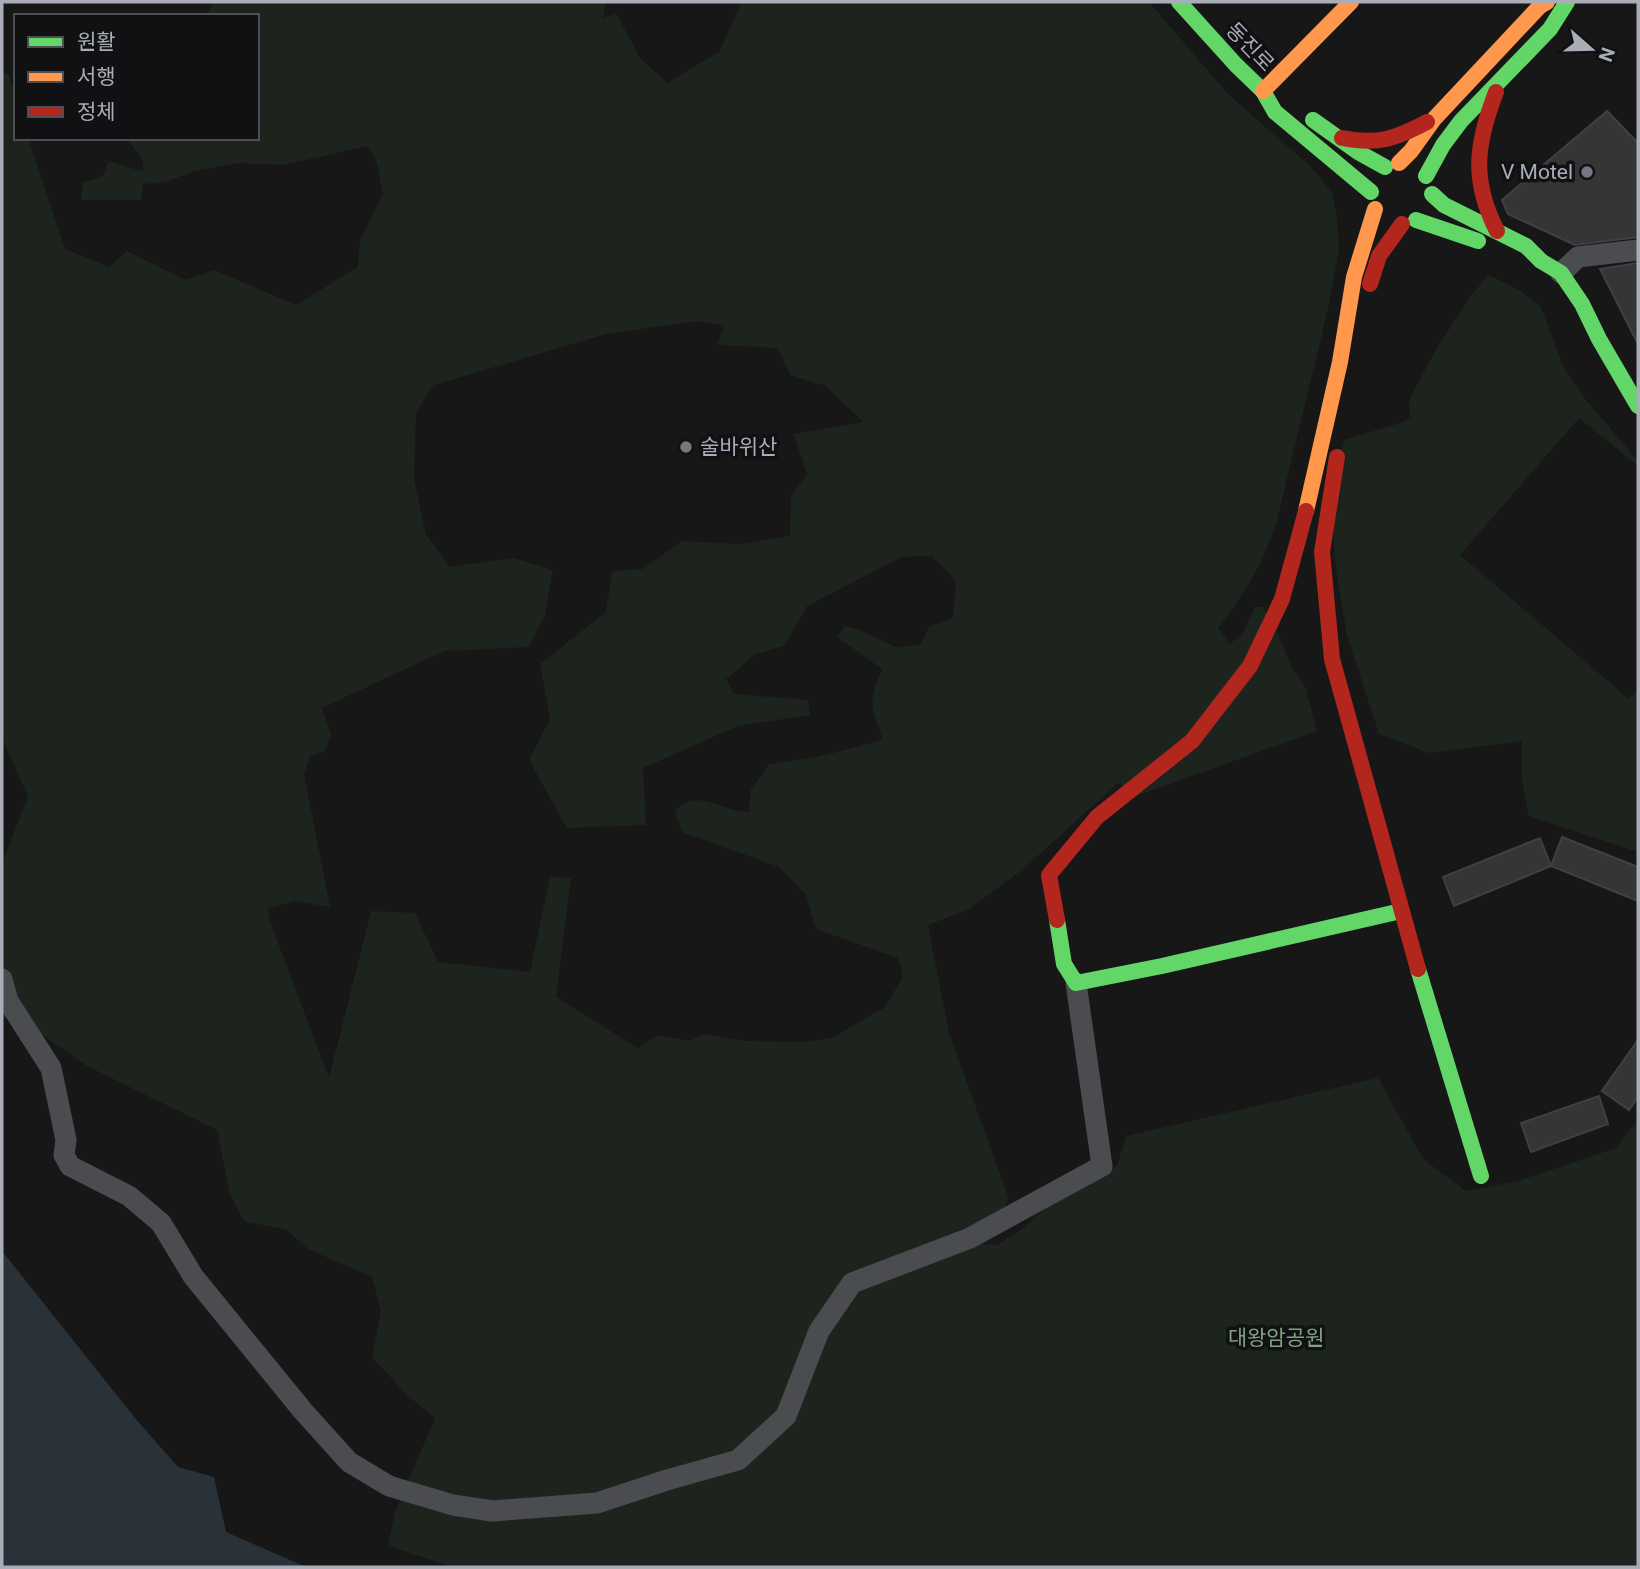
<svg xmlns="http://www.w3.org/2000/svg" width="1640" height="1569" font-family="Roboto,'Noto Sans KR',sans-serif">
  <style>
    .green { fill: #1d241e; fill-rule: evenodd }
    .water { fill: #2a3239 }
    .building { fill: #353536; stroke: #3f4043; stroke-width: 2 }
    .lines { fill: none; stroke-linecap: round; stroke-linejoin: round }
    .street { stroke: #4b4c50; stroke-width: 21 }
    .fast { stroke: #63d668; stroke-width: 16 }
    .slow { stroke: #ff974d; stroke-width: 16 }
    .jam { stroke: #b3261e; stroke-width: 16 }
    .poi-dot { fill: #757880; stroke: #111113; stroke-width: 2.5 }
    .labels { text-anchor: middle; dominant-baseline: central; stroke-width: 7; stroke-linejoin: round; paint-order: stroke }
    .street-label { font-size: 21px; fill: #a8adb8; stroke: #111113 }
    .poi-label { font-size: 21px; fill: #a8adb8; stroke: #111113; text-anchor: end }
    .park-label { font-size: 21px; fill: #7fa381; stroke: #111113 }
  </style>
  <rect width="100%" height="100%" fill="#171717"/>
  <path class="green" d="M214,2h392l-3,16 13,-5 24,45 27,25 52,-31 23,-50h407l79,92 83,73 21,26 5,24 2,33 -11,59 -51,211c-14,44 -31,72 -59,109l12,15 13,-11 12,-26h8l13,22 15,37 14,20 12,45 -181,65 -18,-13 -96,87 -53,39 -41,16 21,108 60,166 -13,27 -66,15 67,4 25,-16 37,-33 58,-30 9,-30 252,-58 45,81 43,32 52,-10 98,-33 22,-28v447h-1185l-65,-21 7,-34 40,-94 -28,-23 -35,-38 9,-46 -9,-34 -62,-27 -25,-21 -40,-7 -15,-27 -13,-65 -130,-64 -43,-30 -42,-20v-153l26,-66 -26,-60v-666l7,4 7,22v41h12l37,111 44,18 18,-16 59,29 28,-10 82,35 62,-38 2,-26 23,-47 -6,-31 -9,-17 -85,19 -45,-2 -43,8 -30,11 -22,2 -2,16h-60l2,-18 19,-5 7,-16 35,11 -2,-14 -16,-20h131v-122h-51zM697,321l27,4 -7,20 61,3 12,27 36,11 37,36 -69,12 13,41 -16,20 -1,41 -50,8 -58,-3 -39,28 -31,2 -6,41 -66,52 10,55 -21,41 38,68 79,-3 -3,-57 95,-42 72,-11 -2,-15 -74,-6 -8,-15 30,-25 28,-8 23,-40 95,-49 30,-1 24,25 -3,37 -23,8 -10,19 -24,2 -39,-18 -12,-3 -8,11 45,32c-15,37 -11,34 1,71l-65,17 -49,7 -18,25 -2,23c-25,1 -54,-27 -74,0l7,20 97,35 27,28 10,34 82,29 5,19 -19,31 -52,30 -31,4 -57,-1 -41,-7 -13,7 -33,-6 -19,13 -82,-51 15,-119 -21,-1 -20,95 -92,-10 -23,-49 -44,-2 -42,167 -58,-154 -3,-15 26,-8 36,6 -26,-133 6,-18 15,-5 6,-17 -9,-26 122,-57 85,-4 16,-32 8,-45 -39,-12 -64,9 -24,-32 -12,-56 2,-67 18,-27 172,-51z
    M1488,275l33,16 20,16 23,61 22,32 52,61v5l-59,-48 -119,137 169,144 9,-10v163l-109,-36 -7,-35v-40l-93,12 -50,-19 -32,-99 -11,-65 -5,-65 13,-65 59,-18 7,-5 -1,-17 26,-49 35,-54z"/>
  <path class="water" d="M2,1251l133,167 43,49 36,10 12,55 80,35h-304z"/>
  <path class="building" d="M1607,111l31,32v94l-63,8 -67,-31 -6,-14z
    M1638,263v81l-38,-75z
    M1562,837l76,30v34l-87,-35z
    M1540,838l11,28 -97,40 -11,-29z
    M1638,1040v57l-9,13 -27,-19z
    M1599,1096l9,28 -77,28 -10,-29z"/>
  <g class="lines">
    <path class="street" d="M1561,273l17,-16 60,-7
      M2,979l6,22 43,67 15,72 -2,15 6,11 59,30 32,27 32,53 110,135 46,51 40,24 64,19 39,6 105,-8 70,-23 71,-20 48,-44 33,-85 33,-48 118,-45 132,-72 -26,-183"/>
    <path class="fast" d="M1179,2l57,63 27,26 12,21 96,80
      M1313,120l45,32 27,15
      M1426,176l17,-31 18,-24 89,-92 17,-27
      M1432,194l12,11 82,41 15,15 20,12 21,31 17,35 39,67
      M1416,220l62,21
      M1057,920l7,44 12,19 86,-17 239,-55
      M1418,969l63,207"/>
    <path class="slow" d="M1263,91l88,-89
      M1399,163l12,-12 23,-32 106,-113 7,-4
      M1306,511l34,-149 14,-85 21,-68"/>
    <path class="jam" d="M1496,92c-20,52 -25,88 1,139
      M1342,138c36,7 53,1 85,-16
      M1370,284l9,-28 23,-32
      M1337,457l-15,95 10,107 86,310
      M1057,920l-8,-45 48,-58 95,-76 58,-75 32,-67 24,-88"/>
  </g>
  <g class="poi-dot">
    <circle cx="1587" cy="172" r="7"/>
    <circle cx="686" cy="447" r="7"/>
  </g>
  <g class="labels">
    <g class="street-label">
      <text transform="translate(1250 47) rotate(46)">동진로</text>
    </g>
    <g class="poi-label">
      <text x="1573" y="172">V Motel</text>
      <text x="700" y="447" text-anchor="start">술바위산</text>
    </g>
    <g class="park-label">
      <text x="1276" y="1338">대왕암공원</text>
    </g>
  </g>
  <rect width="1640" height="1569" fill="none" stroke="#a8adb8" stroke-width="7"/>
  <rect x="14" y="14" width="245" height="126" fill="#111113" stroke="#4d4f55" stroke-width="2"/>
  <rect x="28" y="37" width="35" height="10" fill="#63d668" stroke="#4d4f55" stroke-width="2"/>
  <text x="77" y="49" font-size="21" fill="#a8adb8">원활</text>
  <rect x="28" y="72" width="35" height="10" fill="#ff974d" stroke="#4d4f55" stroke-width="2"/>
  <text x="77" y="84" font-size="21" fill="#a8adb8">서행</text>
  <rect x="28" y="107" width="35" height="10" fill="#b3261e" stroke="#4d4f55" stroke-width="2"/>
  <text x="77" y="119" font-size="21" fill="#a8adb8">정체</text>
  <g transform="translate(1591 49) rotate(110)" stroke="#111113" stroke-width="5" paint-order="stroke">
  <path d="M0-5L12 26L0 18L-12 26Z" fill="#a8adb8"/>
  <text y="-10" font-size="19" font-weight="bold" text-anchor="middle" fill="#a8adb8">N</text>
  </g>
</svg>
